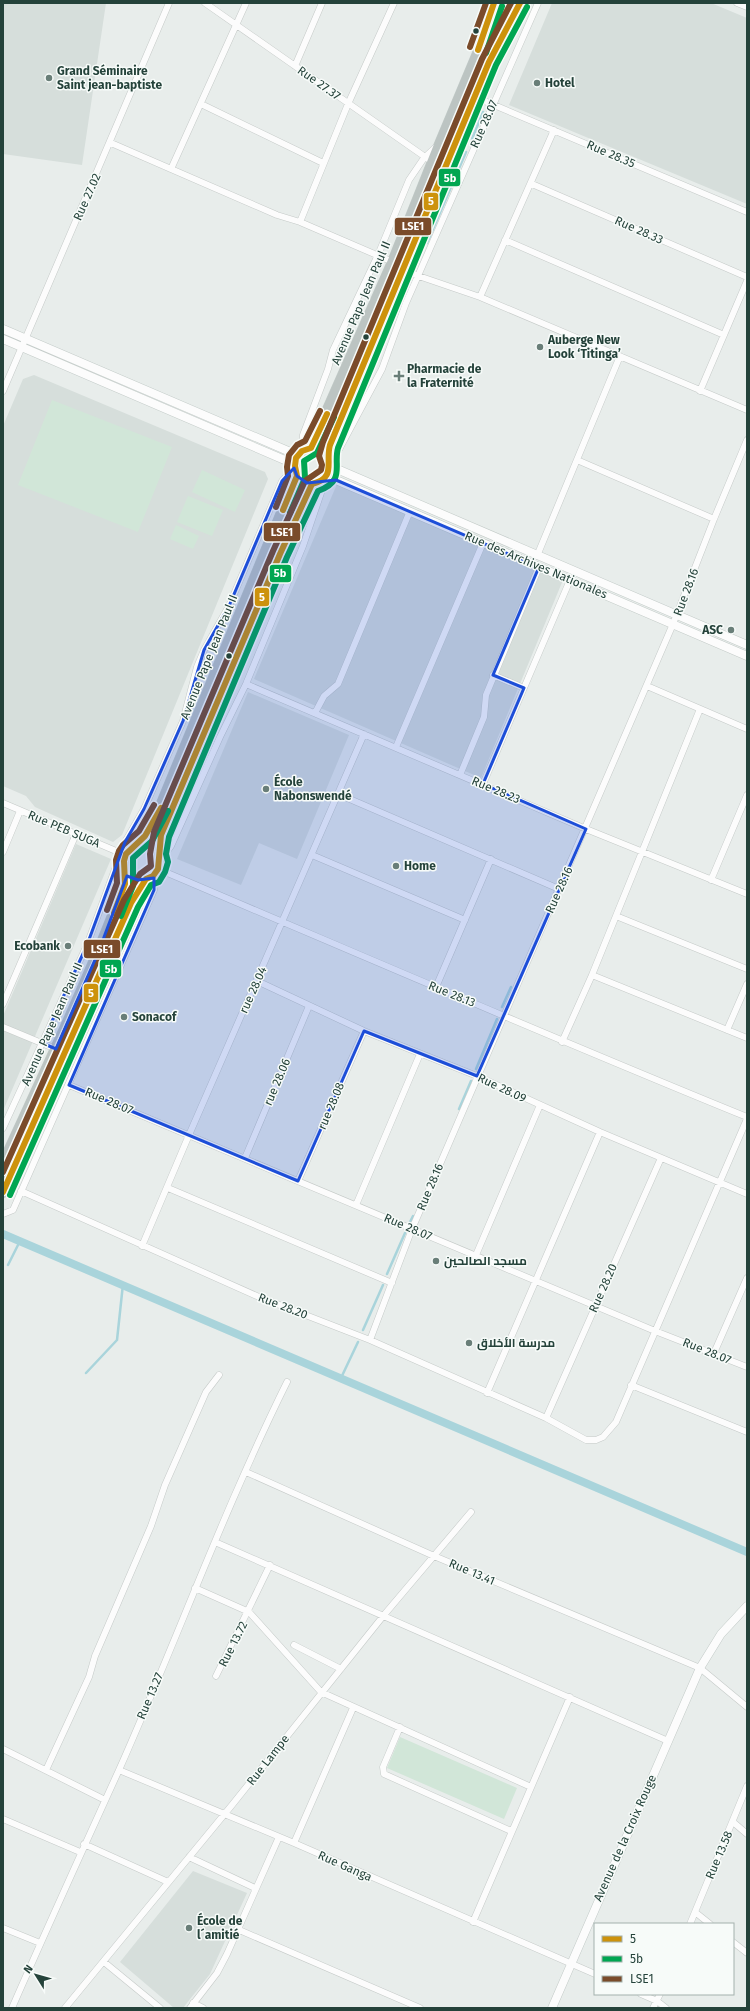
<svg xmlns="http://www.w3.org/2000/svg" width="750" height="2011" font-family="'Fira Sans',Cairo,sans-serif">
  <style>
    .built { fill: #d6dedb }
    .green { fill: #d1e6d8 }
    .lines { fill: none; stroke-linecap: round; stroke-linejoin: round }
    .stream { stroke: #a9d4db; stroke-width: 2.5 }
    .canal { stroke: #a9d4db; stroke-width: 8 }
    .street-casing { stroke: #c5cac8; stroke-width: 7 }
    .secondary-casing { stroke: #c3cbc8; stroke-width: 9 }
    .highway-casing { stroke: #c3ccc9; stroke-width: 12 }
    .street { stroke: #fcfcfc; stroke-width: 6 }
    .secondary { stroke: #fcfcfc; stroke-width: 8 }
    .highway { stroke: #bcc4c2; stroke-width: 11 }
    .bus-1-casing { stroke: #f7fbf9; stroke-width: 9 }
    .bus-2-casing { stroke: #f7fbf9; stroke-width: 9 }
    .bus-3-casing { stroke: #f7fbf9; stroke-width: 9 }
    .bus-1 { stroke: #cd920c; stroke-width: 6 }
    .bus-2 { stroke: #00a651; stroke-width: 6 }
    .bus-3 { stroke: #7a4b2a; stroke-width: 6 }
    .marked { fill: #1d4ed8; fill-opacity: 0.2; stroke: #1d4ed8; stroke-width: 3; stroke-linejoin: round }
    .bus-dot { fill: #24423a; stroke: #f7fbf9; stroke-width: 1.5 }
    .poi-dot { fill: #697e78; stroke: #f7fbf9; stroke-width: 1.5 }
    .labels { text-anchor: middle; dominant-baseline: central; stroke-width: 3; stroke-linejoin: round; paint-order: stroke }
    .poi-label { font-size: 12px; font-weight: bold; fill: #24423a; stroke: #f7fbf9; text-anchor: start }
    .street-label { font-size: 12px; fill: #24423a; stroke: #f7fbf9 }
    .line-badge { stroke: #f7fbf9; stroke-width: 1.5 }
    .badge-label { font-size: 11px; text-anchor: middle; font-weight: bold; fill: #fff }
  </style>
  <rect width="100%" height="100%" fill="#e8edeb"/>
  <path class="built" d="M3,3h103l-24,162 -79,-11z
    M552,3h159l36,15v186l-238,-99z
    M34,375l231,97 3,7 -146,356 -9,7 -78,-35 -9,-11 -23,-10v-360l20,-47z
    M337,484l226,96 -82,198 -227,-99z
    M248,692l101,43 -52,124 -38,-16 -18,42 -64,-26z
    M76,844l35,15 -108,252v-95z
    M193,1871l54,22 -37,81 -27,34h-9l-54,-46z"/>
  <path class="green" d="M52,400l120,47 -34,85 -120,-47z
    M202,470l43,20 -10,22 -43,-20z
    M188,496l35,14 -11,26 -35,-14z
    M176,525l23,11 -6,13 -23,-10z
    M400,1737l117,51 -13,31 -117,-51z"/>
  <g class="lines">
    <path class="stream" d="M472,139l11,-27
      M414,249l13,-6 39,-91
      M277,575l33,-69
      M502,1007l9,-20
      M476,1069l21,-50
      M459,1109l12,-28
      M410,1222l3,-6
      M8,1265l12,-24
      M387,1274l18,-41
      M363,1330l20,-45
      M86,1373l31,-33 6,-56
      M341,1378l17,-36"/>
    <path class="canal" d="M3,1234l744,318"/>
    <g class="street-casing">
      <path id="street" d="M205,3l223,156
        M737,3l10,4
        M295,66l27,-63
        M475,97l272,115
        M201,104l122,59
        M111,143l166,72 23,7 93,40
        M171,169l75,-166
        M532,184l215,93
        M300,222l48,-118 46,-101
        M505,240l219,95
        M401,270l79,27 267,113
        M480,297l74,-167
        M3,391l166,-388
        M700,391l47,-110
        M303,450v-15l25,-66 5,-19 45,-95 31,-75 15,-22 13,-12
        M577,460l137,59
        M330,462l5,-5 47,-88 24,-66 132,-300
        M537,556l83,-200
        M493,675l31,13
        M246,684l340,145 161,65
        M647,686l100,43
        M315,713l9,-17 14,-12 72,-173
        M396,747l87,-204
        M460,775l24,-58 2,-22 53,-128
        M483,784l87,-204
        M338,794l221,95
        M3,803l120,51
        M3,852l17,-41
        M312,855l153,65
        M160,861l11,-15 49,-109 26,-53 57,-138 19,-56 -1,-8
        M158,869c196,83 392,168 589,248
        M711,880l36,-85
        M616,916l131,53
        M592,975l155,63
        M257,981l107,50 113,45 123,56 147,62
        M436,987l55,-128
        M3,1004l73,-170
        M3,1027l53,22
        M727,1030l20,-46
        M562,1042l30,-67 108,-266
        M69,1085l586,246 92,36
        M3,1128l84,-183 38,-103 19,-33 39,-88 14,-54 7,-17 25,-44 53,-125 12,-13
        M245,1158l64,-152
        M298,1181l66,-150
        M168,1188l224,95
        M21,1191l238,106 111,43 176,78 40,22h10l7,-3 13,-15 131,-303
        M356,1205l64,-151
        M3,1214l10,-4 141,-320 -1,-14
        M142,1246l47,-111 175,-401
        M476,1255l64,-150
        M370,1340l42,-111 261,-605 41,-105 33,-79
        M714,1353l33,-75
        M631,1385l116,47
        M487,1393l113,-261
        M546,1418l115,-260
        M246,1472l188,84 266,112 47,39
        M215,1542l453,199
        M195,1588l54,24 72,80 210,95
        M294,1645l47,24
        M216,1676l54,-111
        M400,1727l-17,40 1,7 127,57
        M3,1749l102,51
        M46,1770l43,-93 6,-21 56,-130 14,-41 41,-93 13,-17
        M119,1770l175,73 301,131
        M3,1819l77,33
        M733,1822l14,12
        M294,1843l59,-135
        M84,1844l84,38
        M189,1857l66,31
        M695,1912l15,12
        M473,1922l97,-225
        M690,1924l57,-138
        M3,1928l37,15
        M237,1929l183,79
        M733,1942l14,11
        M104,1962l56,46
        M641,1994l16,7 9,7
        M193,2003l10,5
        M12,2008c35,-80 71,-159 107,-238 57,-128 105,-261 168,-388
        M65,2008l167,-203 152,-190 87,-103
        M190,2008l27,-35 10,-19 52,-117
        M653,2008l7,-14"/>
    </g>
    <g class="secondary-casing">
      <path id="secondary" d="M3,329l285,122 12,2
        M3,339l291,125
        M330,466l417,179
        M324,479l12,1 411,176
        M552,2008l148,-340 21,-34 26,-28"/>
    </g>
    <g class="highway-casing">
      <path id="highway" d="M311,448l82,-186 47,-118 59,-141
        M294 466a18 18 0 1 1 36 0a18 18 0 1 1-36 0Z
        M327,456l74,-186 113,-267
        M137,845l12,-15 9,-17 139,-337
        M158,854l3,-19 119,-281 32,-70
        M3,1164c39,-85 79,-169 113,-256 4,-8 8,-17 9,-26 2,-11 -5,-22 3,-32 8,-9 23,-8 29,2 13,21 -18,38 -31,19
        M3,1192l128,-289 15,-24"/>
    </g>
    <use href="#street" class="street"/>
    <use href="#secondary" class="secondary"/>
    <use href="#highway" class="highway"/>
    <g class="bus-1-casing">
      <path id="bus-1" d="M478,50l16,-47
        M283,510l14,-34 -2,-10 1,-8 6,-7 9,-3 16,-34
        M114,913l11,-29 -1,-23 2,-7 19,-18 16,-28
        M3,1192l128,-289 15,-24 7,-3 5,-7 3,-34 119,-281 32,-70c25,-6 13,-22 18,-39l159,-383 31,-59"/>
    </g>
    <g class="bus-2-casing">
      <path id="bus-2" d="M486,53l16,-47
        M290,513l15,-35 -1,-17 13,-8 17,-36
        M121,916l12,-30v-28l19,-17 16,-30
        M10,1195l128,-288 13,-22 8,-3 6,-10 3,-10 -2,-8 3,-17 118,-280 31,-66c28,-10 15,-26 20,-43l158,-383 31,-58"/>
    </g>
    <g class="bus-3-casing">
      <path id="bus-3" d="M470,47l16,-44
        M276,507l12,-31 -1,-9 2,-12 8,-10 8,-4 15,-30
        M107,910l10,-27 -1,-23 3,-9 4,-6 16,-14 15,-26
        M3,1172l121,-272 16,-26 11,-8 -1,-12 4,-22 119,-281 32,-70 16,-11 1,-5 -3,-9 4,-14 159,-383 29,-56"/>
    </g>
    <use href="#bus-1" class="bus-1"/>
    <use href="#bus-2" class="bus-2"/>
    <use href="#bus-3" class="bus-3"/>
  </g>
  <path class="marked" d="M294,468l3,8 10,7 29,-3 203,87 -46,108 31,13 -41,96 103,45 -109,247 -113,-45 -66,150 -229,-96 85,-195v-12l-16,2 -11,-4 -29,77 -42,96 -14,-6 45,-98 38,-103 19,-33 39,-88 21,-71 25,-44 53,-125z"/>
  <g class="bus-dot">
    <circle cx="476" cy="31" r="3.5"/>
    <circle cx="366" cy="337" r="3.5"/>
    <circle cx="229" cy="656" r="3.5"/>
  </g>
  <g class="poi-dot">
    <circle cx="49" cy="78" r="4"/>
    <circle cx="537" cy="83" r="4"/>
    <circle cx="540" cy="347" r="4"/>
    <path d="M397 370h4v4h4v4h-4v4h-4v-4h-4v-4h4z"/>
    <circle cx="731" cy="630" r="4"/>
    <circle cx="266" cy="789" r="4"/>
    <circle cx="396" cy="866" r="4"/>
    <circle cx="68" cy="946" r="4"/>
    <circle cx="124" cy="1017" r="4"/>
    <circle cx="436" cy="1261" r="4"/>
    <circle cx="469" cy="1343" r="4"/>
    <circle cx="189" cy="1928" r="4"/>
  </g>
  <g class="labels">
    <g class="poi-label">
      <text x="57" y="71">Grand Séminaire<tspan x="57" dy="14">Saint jean-baptiste</tspan></text>
      <text x="545" y="83">Hotel</text>
      <text x="548" y="340">Auberge New<tspan x="548" dy="14">Look ‘Titinga’</tspan></text>
      <text x="407" y="369">Pharmacie de<tspan x="407" dy="14">la Fraternité</tspan></text>
      <text x="723" y="630" text-anchor="end">ASC</text>
      <text x="274" y="782">École<tspan x="274" dy="14">Nabonswendé</tspan></text>
      <text x="404" y="866">Home</text>
      <text x="60" y="946" text-anchor="end">Ecobank</text>
      <text x="132" y="1017">Sonacof</text>
      <text x="444" y="1261">مسجد الصالحين</text>
      <text x="477" y="1343">مدرسة الأخلاق</text>
      <text x="197" y="1921">École de<tspan x="197" dy="14">l´amitié</tspan></text>
    </g>
    <g class="street-label">
      <text transform="translate(319 83) rotate(35)">Rue 27.37</text>
      <text transform="translate(484 124) rotate(-66)">Rue 28.07</text>
      <text transform="translate(611 154) rotate(23)">Rue 28.35</text>
      <text transform="translate(87 197) rotate(-66)">Rue 27.02</text>
      <text transform="translate(639 230) rotate(24)">Rue 28.33</text>
      <text transform="translate(361 303) rotate(-67)">Avenue Pape Jean Paul II</text>
      <text transform="translate(536 565) rotate(23)">Rue des Archives Nationales</text>
      <text transform="translate(686 592) rotate(-69)">Rue 28.16</text>
      <text transform="translate(209 657) rotate(-68)">Avenue Pape Jean Paul II</text>
      <text transform="translate(496 790) rotate(23)">Rue 28.23</text>
      <text transform="translate(64 829) rotate(23)">Rue PEB SUGA</text>
      <text transform="translate(559 890) rotate(-66)">Rue 28.16</text>
      <text transform="translate(253 990) rotate(-66)">rue 28.04</text>
      <text transform="translate(452 994) rotate(22)">Rue 28.13</text>
      <text transform="translate(52 1024) rotate(-66)">Avenue Pape Jean Paul II</text>
      <text transform="translate(277 1082) rotate(-67)">rue 28.06</text>
      <text transform="translate(502 1088) rotate(25)">Rue 28.09</text>
      <text transform="translate(109 1101) rotate(23)">Rue 28.07</text>
      <text transform="translate(331 1106) rotate(-67)">rue 28.08</text>
      <text transform="translate(430 1187) rotate(-67)">Rue 28.16</text>
      <text transform="translate(408 1227) rotate(23)">Rue 28.07</text>
      <text transform="translate(603 1288) rotate(-66)">Rue 28.20</text>
      <text transform="translate(283 1306) rotate(21)">Rue 28.20</text>
      <text transform="translate(707 1351) rotate(22)">Rue 28.07</text>
      <text transform="translate(472 1572) rotate(23)">Rue 13.41</text>
      <text transform="translate(233 1644) rotate(-63)">Rue 13.72</text>
      <text transform="translate(150 1696) rotate(-67)">Rue 13.27</text>
      <text transform="translate(268 1760) rotate(-52)">Rue Lampe</text>
      <text transform="translate(625 1838) rotate(-66)">Avenue de la Croix Rouge</text>
      <text transform="translate(719 1855) rotate(-67)">Rue 13.58</text>
      <text transform="translate(345 1866) rotate(24)">Rue Ganga</text>
    </g>
  </g>
  <g class="line-badge">
    <rect x="438" y="168" width="23" height="19" rx="4" fill="#00a651"/>
    <rect x="423" y="192" width="16" height="19" rx="4" fill="#cd920c"/>
    <rect x="394" y="217" width="38" height="19" rx="4" fill="#7a4b2a"/>
    <rect x="263" y="522" width="38" height="20" rx="4" fill="#7a4b2a"/>
    <rect x="269" y="564" width="23" height="19" rx="4" fill="#00a651"/>
    <rect x="254" y="587" width="16" height="20" rx="4" fill="#cd920c"/>
    <rect x="83" y="939" width="38" height="20" rx="4" fill="#7a4b2a"/>
    <rect x="99" y="959" width="23" height="19" rx="4" fill="#00a651"/>
    <rect x="83" y="983" width="16" height="20" rx="4" fill="#cd920c"/>
  </g>
  <g class="badge-label">
    <text x="450" y="182">5b</text>
    <text x="431" y="205">5</text>
    <text x="413" y="230">LSE1</text>
    <text x="282" y="536">LSE1</text>
    <text x="280" y="577">5b</text>
    <text x="262" y="601">5</text>
    <text x="102" y="953">LSE1</text>
    <text x="111" y="973">5b</text>
    <text x="91" y="997">5</text>
  </g>
  <rect width="750" height="2011" fill="none" stroke="#24423a" stroke-width="8"/>
  <rect x="594" y="1923" width="140" height="72" fill="#f7fbf9" stroke="#a3b1ad"/>
  <rect x="602" y="1936" width="20" height="6" fill="#cd920c" stroke="#a3b1ad"/>
  <text x="630" y="1943" font-size="12" fill="#24423a">5</text>
  <rect x="602" y="1956" width="20" height="6" fill="#00a651" stroke="#a3b1ad"/>
  <text x="630" y="1963" font-size="12" fill="#24423a">5b</text>
  <rect x="602" y="1976" width="20" height="6" fill="#7a4b2a" stroke="#a3b1ad"/>
  <text x="630" y="1983" font-size="12" fill="#24423a">LSE1</text>
  <g transform="translate(36 1975) rotate(307)" stroke="#f7fbf9" stroke-width="3" paint-order="stroke">
  <path d="M0-3L7 15L0 10L-7 15Z" fill="#24423a"/>
  <text y="-6" font-size="11" font-weight="bold" text-anchor="middle" fill="#24423a">N</text>
  </g>
</svg>
